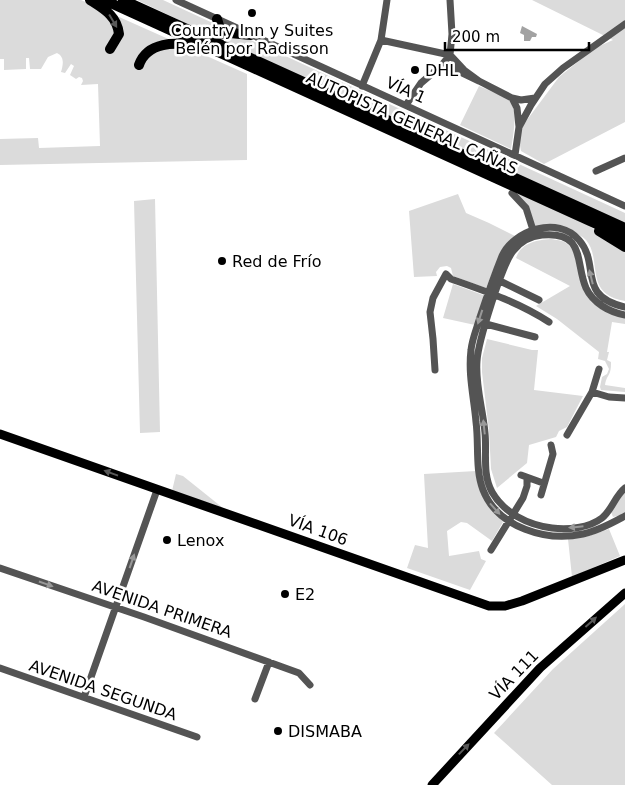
<svg xmlns="http://www.w3.org/2000/svg" width="625" height="785" font-family="'DejaVu Sans',sans-serif">
  <style>
    .green { fill: #dbdbdb }
    .water { fill: #a2a2a2 }
    .lines { fill: none; stroke-linecap: round; stroke-linejoin: round }
    .minor { stroke: #545454; stroke-width: 7 }
    .major { stroke: #000; stroke-width: 9 }
    .highway { stroke: #000; stroke-width: 10 }
    .oneway { fill: #595959 }
    .oneway2 { fill: #989898 }
    .poi-dot { fill: #000; stroke: #fff; stroke-width: 2 }
    .labels { text-anchor: middle; dominant-baseline: central; stroke-width: 5; stroke-linejoin: round; paint-order: stroke }
    .poi-label { font-size: 16px; fill: #000; stroke: #fff; text-anchor: start }
    .street-label { font-size: 16px; fill: #000; stroke: #fff }
  </style>
  <rect width="100%" height="100%" fill="#fff"/>
  <path class="green" d="M0,0h81l166,74v86l-247,5v-26l38,-1 1,10 61,-2 -2,-62 -17,1 2,-4 -1,-3 -3,-1 -3,2 -6,-4 4,-9 -3,-2 -6,9 -4,-1c2,-7 4,-15 -4,-19l-9,4 -7,12h-11l-1,-11h-3v11l-22,1v-11h-4z
    M137,0h26l52,24 1,9 -12,-1z
    M532,0h93v122l-81,42 -23,-13 -2,-11 2,-12 38,-51 36,-29 18,-8z
    M242,36l383,177v13l-410,-188z
    M479,86c9,4 20,8 29,13 11,8 5,38 3,50l-51,-24z
    M515,192l68,30 42,28v51c-42,-7 -22,-41 -39,-61 -4,-4 -9,-6 -14,-8 -13,-7 -23,-8 -38,-6z
    M458,194l8,19 23,10 26,13 -13,13 -16,39 -33,-12 -2,-8 -4,-2 -7,1 -4,5 1,4 -23,1 -5,-66z
    M155,199l5,233 -20,1 -6,-232z
    M551,239c5,1 11,1 15,4 6,4 8,10 10,17 7,36 11,48 49,58v6l-13,-2 -5,30h2l-2,8 4,2c0,3 0,7 -1,10 -2,5 -4,6 -5,13l20,3v4l-24,-2 -1,-3 2,-10 5,-3 2,-5 -4,-8 -7,-2 1,-7 -42,-33 -21,-13 34,-20 -54,-28c5,-15 20,-18 35,-19z
    M453,284l30,11 1,2 -9,28 -32,-7z
    M487,339l45,11h6l-4,40 49,6 -16,31 -8,4 -3,6 -27,8 -2,18 -30,25 -6,-19 -2,-38 -7,-59v-14z
    M476,471c2,16 6,28 17,40 3,4 8,7 10,11l-11,19 -25,-18 -6,-1 -14,9 2,25 30,-5 2,8 5,2 -16,29 -63,-22 8,-23 13,3 -4,-74z
    M176,474l7,2 40,32 -51,-17z
    M625,491v23l-12,3 -2,-5z
    M609,529l11,27 -48,21 -4,-38 18,-2z
    M625,604v181h-73l-58,-52 59,-64z"/>
  <path class="water" d="M522,26l15,8 -1,3h-4l-2,4h-6v-6l-4,-2z"/>
  <g class="lines">
    <path class="minor" d="M176,0l449,206
      M381,40l69,15 14,15 15,11 -27,-13 -11,-2
      M479,81l33,17 5,10 2,19
      M362,86l19,-46 6,-40
      M512,98l9,2 14,-2
      M406,105l15,-22 20,-17 9,-11 2,-21 -2,-34
      M515,155l4,-28 12,-22 14,-21 18,-16 62,-44
      M596,171l29,-13
      M512,193l14,15 7,22
      M500,281l39,19
      M625,307c-49,-11 -24,-42 -46,-67 -21,-25 -65,-10 -77,16 -8,20 -15,40 -22,61 -3,11 -8,22 -9,33 -3,25 3,48 5,72 3,22 -1,47 7,68 15,38 64,52 100,44 15,-3 29,-11 42,-18
      M625,315c-16,-3 -32,-12 -39,-27 -11,-25 0,-57 -44,-53 -11,1 -22,7 -29,16 -11,14 -35,91 -36,110 -2,24 6,48 8,72 2,19 -3,41 7,59 12,21 36,33 60,36 16,2 37,0 50,-10 10,-8 13,-22 23,-30
      M486,324l49,13
      M435,370l-2,-31 -3,-27 3,-14 13,-24 5,5c34,12 67,23 98,43
      M592,392l17,5 16,1
      M567,435l25,-43 7,-23
      M521,475l22,8
      M541,495l12,-41 -2,-9
      M491,550l32,-52 4,-12v-8
      M0,568l144,49 155,56 11,12
      M0,668l197,69
      M84,697l73,-207
      M255,699l14,-37"/>
    <path class="major" d="M0,434l489,172h16l17,-5 103,-41
      M432,785l108,-117 85,-75"/>
    <path class="highway" d="M90,0c14,9 27,16 29,34l-9,15
      M104,0l521,237
      M123,0l502,228
      M205,35l25,-2 21,2
      M214,35l6,-6 -3,-10
      M139,65c8,-23 37,-24 57,-18
      M599,231l26,16"/>
  </g>
  <defs><path id="oneway-solid" d="M-6-.8H1V-3.2L6.5 0L1 3.2V.8H-6Z" transform="scale(1.25)"/></defs>
  <g class="oneway">
    <use href="#oneway-solid" transform="translate(113 21) rotate(59)"/>
    <use href="#oneway-solid" transform="translate(111 473) rotate(-160)"/>
    <use href="#oneway-solid" transform="translate(591 622) rotate(-42)"/>
    <use href="#oneway-solid" transform="translate(464 749) rotate(-46)"/>
  </g>
  <g class="oneway2">
    <use href="#oneway-solid" transform="translate(591 277) rotate(-104)"/>
    <use href="#oneway-solid" transform="translate(480 317) rotate(108)"/>
    <use href="#oneway-solid" transform="translate(484 427) rotate(-96)"/>
    <use href="#oneway-solid" transform="translate(495 509) rotate(48)"/>
    <use href="#oneway-solid" transform="translate(576 527) rotate(174)"/>
    <use href="#oneway-solid" transform="translate(132 561) rotate(-71)"/>
    <use href="#oneway-solid" transform="translate(46 584) rotate(19)"/>
  </g>
  <g class="poi-dot">
    <circle cx="252" cy="13" r="5"/>
    <circle cx="415" cy="70" r="5"/>
    <circle cx="222" cy="261" r="5"/>
    <circle cx="167" cy="540" r="5"/>
    <circle cx="285" cy="594" r="5"/>
    <circle cx="278" cy="731" r="5"/>
  </g>
  <g class="labels">
    <g class="poi-label">
      <text x="252" y="30" text-anchor="middle">Country Inn y Suites<tspan x="252" dy="18">Belén por Radisson</tspan></text>
      <text x="425" y="70">DHL</text>
      <text x="232" y="261">Red de Frío</text>
      <text x="177" y="540">Lenox</text>
      <text x="295" y="594">E2</text>
      <text x="288" y="731">DISMABA</text>
    </g>
    <g class="street-label">
      <text transform="translate(406 90) rotate(24)">VÍA 1</text>
      <text transform="translate(412 123) rotate(24)">AUTOPISTA GENERAL CAÑAS</text>
      <text transform="translate(318 530) rotate(20)">VÍA 106</text>
      <text transform="translate(162 609) rotate(19)">AVENIDA PRIMERA</text>
      <text transform="translate(514 675) rotate(-46)">VÍA 111</text>
      <text transform="translate(103 690) rotate(19)">AVENIDA SEGUNDA</text>
    </g>
  </g>
  <path d="M445 42v8h144v-8" fill="none" stroke="#000000" stroke-width="2.5"/>
  <text x="452" y="42" font-size="15" fill="#000000" stroke="#ffffff" stroke-width="4" paint-order="stroke">200 m</text>
</svg>
